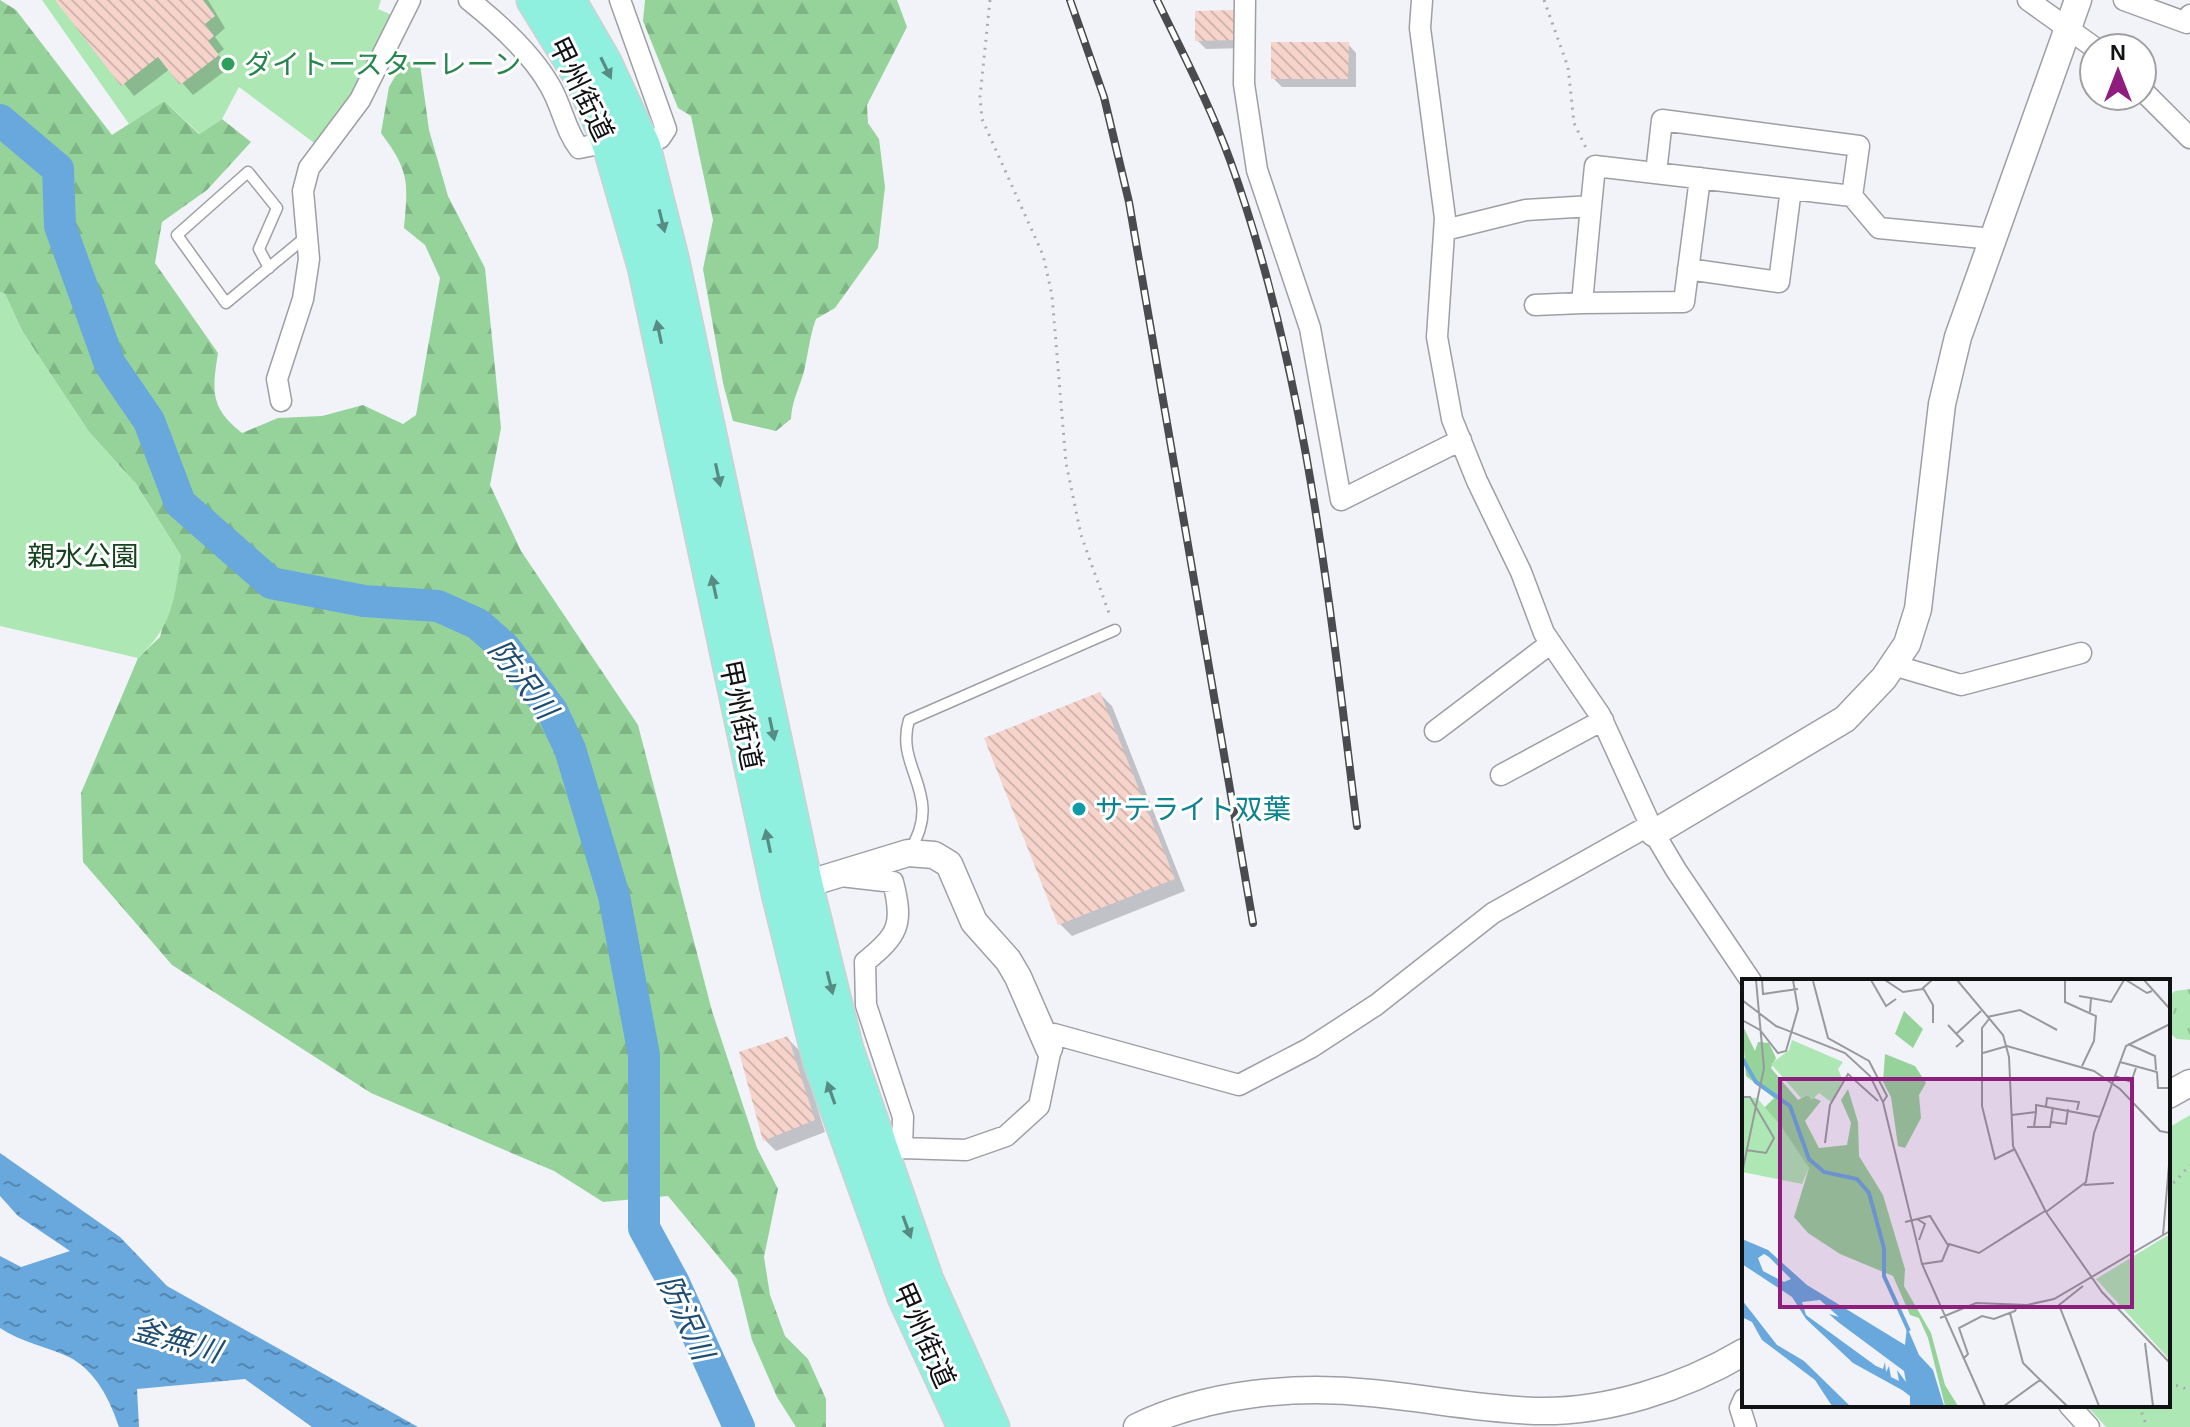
<svg xmlns="http://www.w3.org/2000/svg" width="2190" height="1427" font-family="Helvetica,'Noto Sans JP',sans-serif">
  <style>
    .grass { fill: url(#grass-tufts) }
    .forest { fill: url(#forest-firs) }
    .park { fill: #ade7b3 }
    .water { fill: url(#water-ripples) }
    .shadow { fill: #0003 }
    .lines { fill: none; stroke-linecap: round; stroke-linejoin: round }
    .river { stroke: #68a8dc; stroke-width: 32 }
    .building { fill: url(#building-back-hatch) }
    .service-casing { stroke: #9e9fa5; stroke-width: 13 }
    .minor-casing { stroke: #9e9fa5; stroke-width: 23 }
    .tertiary-casing { stroke: #9e9fa5; stroke-width: 29 }
    .trunk-casing { stroke: #cfd0d0; stroke-width: 37 }
    .path { stroke: #abacb1; stroke-width: 3; stroke-dasharray: 2 6; stroke-linecap: butt }
    .service { stroke: #fff; stroke-width: 10 }
    .minor { stroke: #fff; stroke-width: 20 }
    .tertiary { stroke: #fff; stroke-width: 26 }
    .trunk { stroke: #90f0e0; stroke-width: 34 }
    .rail-casing { stroke: #4a4b4e; stroke-width: 8 }
    .rail { stroke: #fff; stroke-width: 5; stroke-dasharray: 15; stroke-linecap: butt }
    .oneway { fill: #578c84 }
    .leisure-dot { fill: #2e9e5b; stroke: #fff; stroke-width: 3 }
    .culture-dot { fill: #0f9aa8; stroke: #fff; stroke-width: 3 }
    .labels { text-anchor: middle; dominant-baseline: central; stroke-width: 6; stroke-linejoin: round; paint-order: stroke }
    .leisure-label { font-size: 28px; fill: #27864d; stroke: #fff; text-anchor: start }
    .street-label { font-size: 28px; fill: #111214; stroke: #fff }
    .park-label { font-size: 28px; fill: #16421e; stroke: #fff }
    .culture-label { font-size: 28px; fill: #0d838f; stroke: #fff; text-anchor: start }
    .water-label { font-size: 30px; font-style: italic; fill: #1e4d71; stroke: #fff }
    .inset-river { fill: none; stroke: #68a8dc; stroke-width: 4 }
    .inset-road { fill: none; stroke: #97999d; stroke-width: 2 }
    .view { fill: #8f1d7e; fill-opacity: 0.15; stroke: #8f1d7e; stroke-width: 4 }
    .inset-edge { fill: none; stroke: #111214; stroke-width: 4 }
  </style>
  <defs>
    <pattern id="grass-tufts" width="24" height="20" patternUnits="userSpaceOnUse" patternTransform="scale(2)"><rect width="24" height="20" fill="#ade7b3"/><path d="M3 7l-1-3M5 7V3M7 7l1-3M15 17l-1-3M17 17v-4M19 17l1-3" fill="none" stroke="#94c599"/></pattern>
    <pattern id="forest-firs" width="22" height="20" patternUnits="userSpaceOnUse" patternTransform="scale(2)"><rect width="22" height="20" fill="#95d39b"/><path d="M5 1l3.5 6h-7zM16 11l3.5 6h-7z" fill="#7fb485"/></pattern>
    <pattern id="water-ripples" width="26" height="14" patternUnits="userSpaceOnUse" patternTransform="scale(2)"><rect width="26" height="14" fill="#68a8dc"/><path d="M2 4q2-2 4 0t4 0M15 11q2-2 4 0t4 0" fill="none" stroke="#5487b1"/></pattern>
    <pattern id="building-back-hatch" width="6" height="6" patternUnits="userSpaceOnUse" patternTransform="scale(2)"><rect width="6" height="6" fill="#f6d4cc"/><path d="M-1 5l2 2M0 0l6 6M5-1l2 2" fill="none" stroke="#d2b5ae"/></pattern>
  </defs>
  <rect width="100%" height="100%" fill="#f1f3f9"/>
  <path class="grass" d="M2190,989v51l-13,-1 -9,-7v-35l7,-6z"/>
  <path class="forest" d="M0,0l16,10 96,125 52,-34 35,33 23,-15 29,23 -44,48 -45,32 -7,41 63,90c-6,38 -8,55 24,80l36,-15 44,-2 41,-11 40,19 13,-9 24,-137 -15,-33 -21,-17c4,-46 6,-56 -23,-95l8,-46 15,-26 16,3 9,66 19,66 37,72 16,160 -11,57 31,66 117,174 74,286 45,137 21,41 -14,68 6,38 15,41 23,23 18,40v28h-30l-19,-30 -25,-57 -15,-61 -69,-83 -65,6 -49,-31 -183,-78 -199,-128 -89,-103 -2,-69 57,-135 22,-21 21,-81 -45,-72 -47,-52 -67,-101 -17,-37 -5,-2z
    M645,0h252l10,27 -40,78 1,18 11,16 6,48 -7,61 -43,60 -19,11c-7,19 -8,38 -13,56 -5,16 -11,26 -12,44l-15,12 -43,-10 -10,-38 -20,-114 10,-49 -22,-104 -13,-8 -35,-87z"/>
  <path class="park" d="M42,0h339l-3,9 14,6 -32,67 -43,63 -78,-58 -17,32 -22,15 -36,-33 -35,23z
    M0,292l5,2 17,37 67,101 47,52 45,72c-7,44 -8,70 -43,102l-138,-32z
    M2190,1115v312h-84l-20,-22h82v-277z"/>
  <path class="water" d="M0,1153l120,84 47,49 251,141h-106l-67,-48 -108,10 2,38h-20c-9,-27 -23,-56 -50,-70 -23,-11 -47,-14 -69,-29v-72l21,11 49,-16 -52,-35 -18,-20z"/>
  <path class="shadow" d="M57,0h151l17,28 -10,9 9,12 -6,5 11,14 -36,27 -23,-26 -36,27z
    M1245,20v28l-39,1 -9,-9z
    M1348,44l8,9v34h-74l-9,-9z
    M1100,694l12,12 73,185 -113,45 -12,-12z
    M787,1038l12,12 26,82 -49,19 -11,-11z"/>
  <g class="lines">
    <path class="river" d="M0,120l58,49 2,57 50,138 39,57 31,82 91,80 93,18 74,5 40,18 27,24 47,63 18,38 44,147 30,159v173l30,55 65,144"/>
  </g>
  <path class="building" d="M55,0h148l12,16 -10,8 9,12 -6,5 11,14 -39,30 -22,-28 -37,29z
    M1237,10l1,30 -43,1v-30z
    M1271,42h78l-1,37h-77z
    M1100,692l75,187 -117,46 -74,-187z
    M788,1036l27,84 -52,21 -24,-89z"/>
  <g class="lines">
    <g class="service-casing">
      <path id="service" d="M269,268l-10,-19 18,-41 -29,-36 -71,63 49,68 81,-67
        M909,852c37,-58 -15,-83 0,-132l206,-90"/>
    </g>
    <g class="minor-casing">
      <path id="minor" d="M469,0c29,23 63,54 81,86 12,20 15,44 29,62l30,-6
        M620,0l46,129 -6,9 -17,8
        M1245,0l-1,84 13,86 53,158 31,172 120,-60
        M1422,0l-2,28 25,190 -8,119 15,82 25,62 44,91 23,61 56,82 54,118 22,37 75,111
        M2028,0l67,48
        M2124,0l63,23 3,-8
        M2142,90l48,48
        M1656,173l6,-53 197,26 -7,50
        M1591,206l4,-40 257,30 27,32 114,11
        M1445,230l81,-20 65,-4 -9,97 -47,2
        M1688,269l91,13 12,-93
        M1582,303l102,-1 16,-124
        M281,401l-4,-22 26,-80 6,-40 -6,-68 6,-23 51,-68 50,-100
        M1893,665l68,20 120,-32
        M1435,731l116,-88
        M1501,775l102,-55
        M841,876l52,6c11,43 5,53 -28,80l1,43 37,112 -1,31
        M880,1154l22,-6 64,2 40,-14 33,-30 15,-72 185,51 71,-37 66,-43 117,-92 157,-88
        M1744,1399l-4,9 6,19
        M2069,1405l20,22"/>
    </g>
    <g class="tertiary-casing">
      <path id="tertiary" d="M1654,833l191,-114 39,-41 23,-34 11,-35 24,-205 16,-67 120,-337
        M790,889l118,-36 26,2 15,9 25,58 34,38 10,17 31,71
        M2168,1095l22,-12
        M1137,1427c70,-34 158,-42 234,-34 54,5 109,16 164,18 71,2 148,-23 209,-59"/>
    </g>
    <g class="trunk-casing">
      <path id="trunk" d="M534,0l47,76 28,66 36,125 134,627 41,166 85,237 60,130
        M568,0l36,62 39,84 29,115 133,622 41,166 80,231 66,147"/>
    </g>
    <path class="path" d="M990,0l-10,97 2,22 61,136 9,40 14,168 15,72 29,81
      M1544,0l24,67 6,56 12,25
      M2168,1189l22,-24
      M2168,1385l13,1 9,6
      M2139,1405l8,22"/>
    <use href="#service" class="service"/>
    <use href="#minor" class="minor"/>
    <use href="#tertiary" class="tertiary"/>
    <use href="#trunk" class="trunk"/>
    <g class="rail-casing">
      <path id="rail" d="M1070,0l34,97 25,105 124,721
        M1157,0c25,52 53,105 73,160 77,214 99,441 127,666"/>
    </g>
    <use href="#rail" class="rail"/>
  </g>
  <defs><path id="oneway-solid" d="M-6-.8H1V-3.2L6.5 0L1 3.2V.8H-6Z" transform="scale(2)"/></defs>
  <g class="oneway">
    <use href="#oneway-solid" transform="translate(606 68) rotate(64)"/>
    <use href="#oneway-solid" transform="translate(662 221) rotate(76)"/>
    <use href="#oneway-solid" transform="translate(659 332) rotate(-102)"/>
    <use href="#oneway-solid" transform="translate(718 475) rotate(78)"/>
    <use href="#oneway-solid" transform="translate(714 587) rotate(-102)"/>
    <use href="#oneway-solid" transform="translate(772 729) rotate(78)"/>
    <use href="#oneway-solid" transform="translate(768 841) rotate(-102)"/>
    <use href="#oneway-solid" transform="translate(830 983) rotate(76)"/>
    <use href="#oneway-solid" transform="translate(831 1093) rotate(-109)"/>
    <use href="#oneway-solid" transform="translate(907 1227) rotate(70)"/>
  </g>
  <circle class="leisure-dot" cx="228" cy="64" r="8"/>
  <circle class="culture-dot" cx="1079" cy="809" r="8"/>
  <g class="labels">
    <g class="leisure-label">
      <text x="244" y="64">ダイトースターレーン</text>
    </g>
    <g class="street-label">
      <text transform="translate(581 89) rotate(64)">甲州街道</text>
      <text transform="translate(741 715) rotate(78)">甲州街道</text>
      <text transform="translate(924 1335) rotate(66)">甲州街道</text>
    </g>
    <g class="park-label">
      <text x="83" y="556">親水公園</text>
    </g>
    <g class="culture-label">
      <text x="1095" y="809">サテライト双葉</text>
    </g>
    <g class="water-label">
      <text transform="translate(523 679) rotate(53)">防沢川</text>
      <text transform="translate(686 1317) rotate(65)">防沢川</text>
      <text transform="translate(177 1340) rotate(16)">釜無川</text>
    </g>
  </g>
  <g transform="translate(1742 979)">
    <rect width="428" height="428" fill="#f1f3f9"/>
    <path d="M162,32l19,18 -10,19 -18,-14zM0,45l13,27 3,-9 11,1 7,15 -5,10 27,32 9,-5 14,6 -16,20 14,27 28,-3 4,-22 -10,-23 7,-11 10,33 1,34 24,39 22,74 -1,17 27,47 14,52 13,21h-13l-17,-68 -9,-20 -9,-3 -17,-39 -53,-22 -32,-21 -14,-16 15,-49 -45,-60 10,-10 -28,-22zM143,75l30,12 11,17 -7,12 2,23 -16,30 -7,-2 -7,-49 -8,-15z" fill="#95d39b"/>
    <path d="M50,61l51,22 -5,7 5,12 -12,21 -12,-9 -7,7 -5,-5 -6,3 -30,-34 18,-14zM0,118l15,1 24,28 28,42 -7,16 -60,-12zM428,255v126l-74,-81z" fill="#ade7b3"/>
    <path d="M0,260l26,11 39,35 98,60 2,-18 12,28 14,15 11,36h-34v-10l-8,-6 -49,-27 -47,-44 -14,-22 -50,-33zM22,275l5,3 22,22 -7,3 -21,-11 -5,-13zM78,321l19,17 -10,-3 9,8 66,49 2,11 -9,-12 2,11 -8,-4 -2,-11 -3,6 -1,-10 -2,7 -7,-3 -70,-51 -4,-13zM0,321l35,45 27,16 46,45h-18l-17,-26 -53,-40 -10,-18 -10,-5z" fill="#68a8dc" fill-rule="evenodd"/>
    <path class="inset-river" d="M0,79l14,24 34,24 19,53 15,13 33,7 12,14 15,55v28l25,55"/>
    <path class="inset-road" d="M20,1l1,14 35,-5M129,1l15,26 10,-7M143,1l18,12 20,-3M190,1l-9,8 10,17v18M215,1l46,55 6,22 4,89 33,66 56,80 68,71M323,1v22l31,14 -2,25 -12,25M384,1l21,13 5,-2M402,1l26,29M71,2l15,57 41,23 18,35 -4,6M337,17l12,2 -1,14M349,19l20,4 13,-22M0,21l34,26 69,27 25,23 13,26 39,162 63,142M245,38l33,-7 37,20M247,40l-7,9v78l13,53 20,-10M0,41l18,10 18,23 8,-2 12,-42 -5,-29M206,46l15,16 -7,6M214,55l25,-23M386,65l27,12 1,14M241,74l24,-7 87,25 26,18 40,42 10,2M378,83l37,10 1,16h12M373,97l16,6 5,-14M0,118h8l24,41 -8,15 -20,-3M304,127l1,-8 32,4 -2,8M294,133v-7l64,12M270,136l24,-3 -2,15h-7M309,143l15,2 2,-15M292,148h16l3,-20M83,164l5,-38 18,-31 30,27M0,194l22,-105 -8,-88M342,206l30,-2M304,233l40,-30 8,-49 32,-87 44,-22M175,240l8,5 -6,16M163,243l25,-6 19,31M421,256l7,-82M180,285l20,-3 7,-17 30,9 66,-42M341,307l-24,19 40,101M268,334l13,50 44,43M198,339l36,-15 51,2 27,-6 116,-68M403,364l8,63M221,380l5,-5 -9,-26 23,-12 12,3 21,-8 3,-7M262,427l36,-26"/>
    <path class="view" d="M38,100h352v228h-352z"/>
    <rect width="428" height="428" class="inset-edge"/>
  </g>
  <g transform="translate(2118 72)"><circle r="38" fill="#ffffff" stroke="#a0a0a1" stroke-width="2"/>
  <path d="M0-6L14 30L0 20L-14 30Z" fill="#8f1d7e"/>
  <text y="-12" font-size="22" font-weight="bold" text-anchor="middle" fill="#111214">N</text>
  </g>
</svg>
